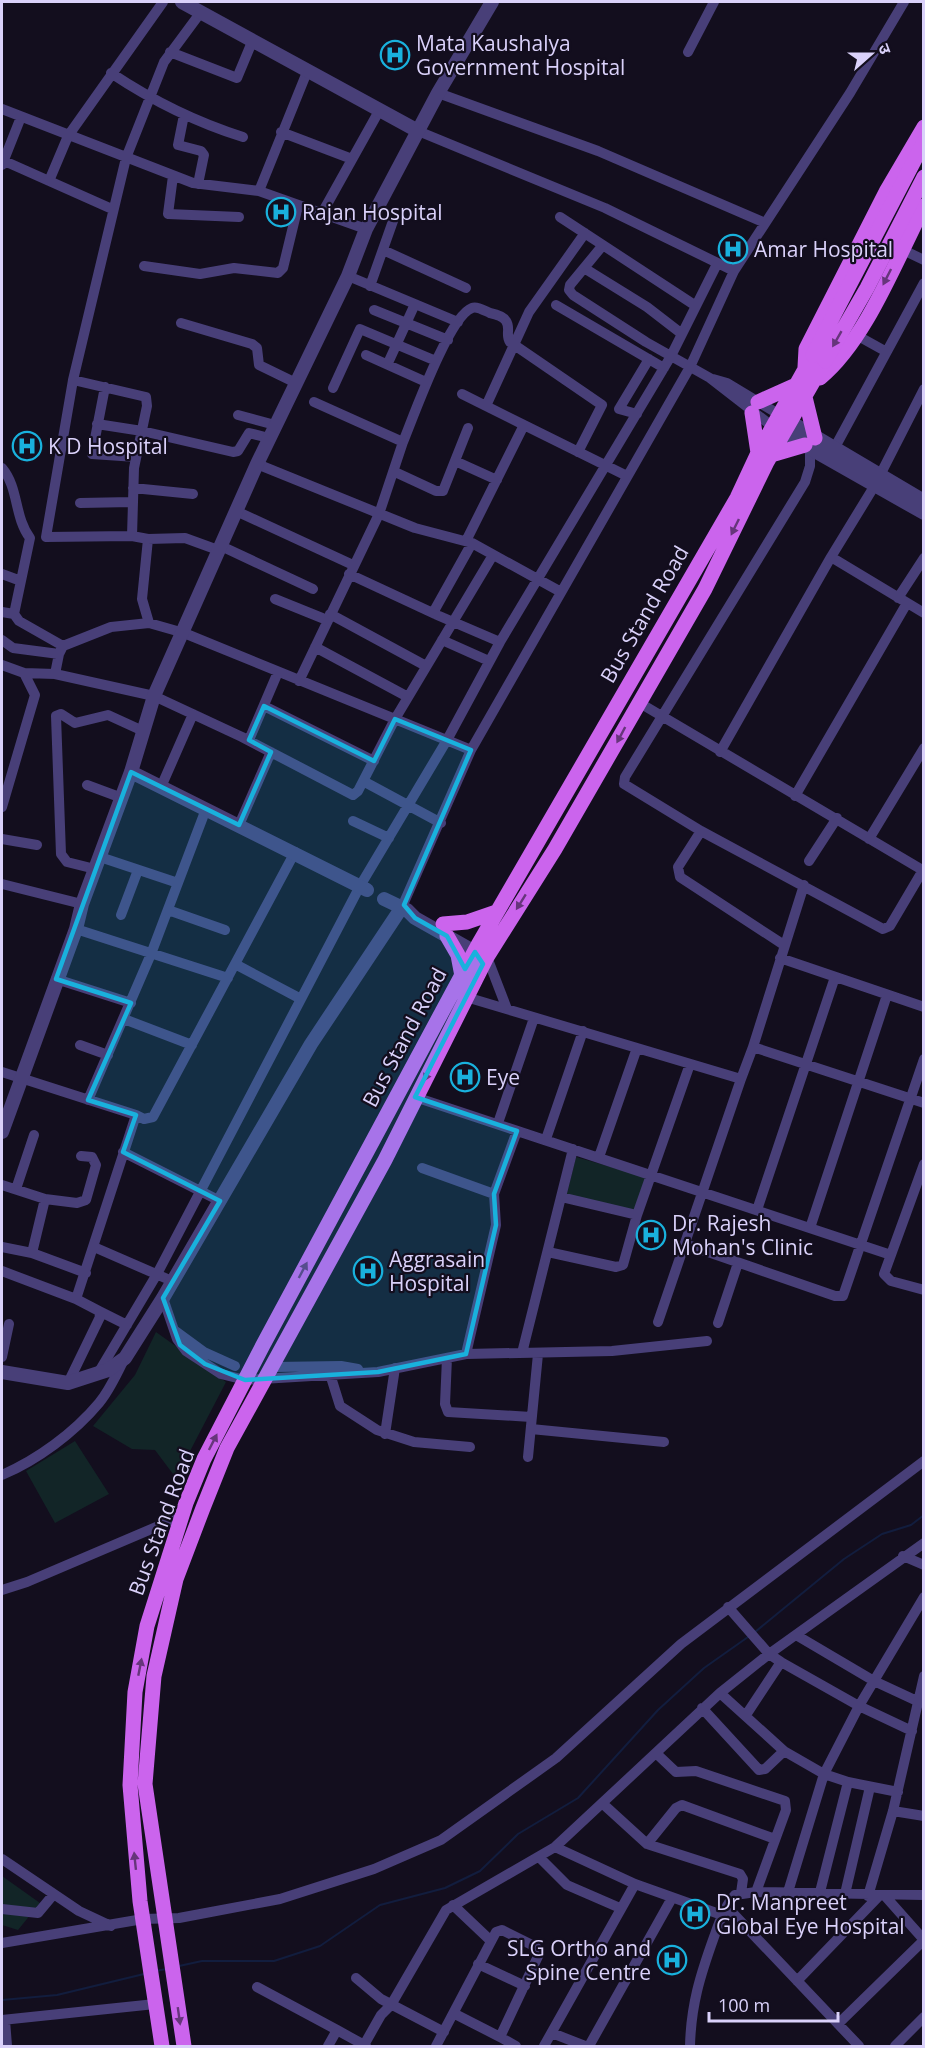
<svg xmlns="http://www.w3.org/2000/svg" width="925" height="2048" font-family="'Open Sans','Noto Sans Devanagari',sans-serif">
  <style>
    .green { fill: #122527 }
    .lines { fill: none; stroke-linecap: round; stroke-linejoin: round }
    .stream { stroke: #121d3e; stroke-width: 2 }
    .minor { stroke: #483f78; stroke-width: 10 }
    .tertiary { stroke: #483f78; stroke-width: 14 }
    .primary { stroke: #cb64ed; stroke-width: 15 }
    .primary-bridge { stroke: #cb64ed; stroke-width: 15 }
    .oneway { fill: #66357b }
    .marked { fill: #19b1dd; fill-opacity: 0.2; stroke: #19b1dd; stroke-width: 4.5; stroke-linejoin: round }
    .labels { text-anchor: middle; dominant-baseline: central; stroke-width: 4.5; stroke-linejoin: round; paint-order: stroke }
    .poi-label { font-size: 21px; fill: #dad1fa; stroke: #130e1e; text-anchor: start }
    .street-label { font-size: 21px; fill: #dad1fa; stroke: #130e1e }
  </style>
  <rect width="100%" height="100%" fill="#130e1e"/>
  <path class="green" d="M576,1157l70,20 -12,35 -68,-15z
    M156,1332l70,50 -50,96 -21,-28 -23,-1 -39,-23 42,-51z
    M75,1441l34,53 -54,29 -29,-52z
    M2,1876l38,27 -22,27 -16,-5z"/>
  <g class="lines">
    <path class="stream" d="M755,1632l89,-73 38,-25 29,-9 13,-10
      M179,1966l23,-5h72l46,-15 60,-41 65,-17 35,-17 38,-37 60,-36 80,-88 46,-42 44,-31
      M155,1971l12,-2
      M2,2000l55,-5 87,-21"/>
    <path class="minor" d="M201,12l-37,50 -38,96 -53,222 -27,157 86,-1 16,3 -6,60 7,24 35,10 287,117
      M170,52l67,26 15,-36
      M688,52l26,-50
      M111,73c42,28 84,49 132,64
      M438,93l160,58 167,72
      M2,109l191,74 66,8 107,38
      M184,115l-6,30 23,6 3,4 -6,29
      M281,132l71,27
      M2,160l110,49
      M2,165l19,-48
      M173,176l-5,38 71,3
      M49,181l19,-45 95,-134
      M259,191l48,-119
      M321,215l58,-104
      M560,217l136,89
      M603,245l-33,40 -1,5 4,5 73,47 64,36 63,49
      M901,249l23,11
      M383,250l83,38
      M144,266l56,8 34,-6 44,5 5,-5 15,-62
      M584,268l63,39 35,27
      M734,271l116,-178 54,-91
      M348,276l110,46
      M370,286l23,-65
      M556,305l108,63
      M374,310l74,30
      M181,323l71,21 5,4 2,17 37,18
      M858,336l27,15
      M366,355l60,27
      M388,363l27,-59
      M713,379l14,4 53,32
      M73,380l73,17 1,9 -13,62 -2,68
      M105,387l-13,67 44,3
      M333,388l27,-59 76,32
      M462,394l62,31 -58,116
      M486,406l43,-94 56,-79
      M637,414l-18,-5 30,-50
      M238,415l37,10
      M97,424l45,7 91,21 5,-1 11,-18 20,5
      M524,425l103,51
      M403,442c10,-24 46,-126 69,-134 5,-2 13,3 18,5 5,1 13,3 16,8 5,7 -1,14 4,21l92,63 -24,47
      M810,448v18l-5,16 -180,295 -1,7 77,47 182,98 7,-3 33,-56
      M834,449l90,-166
      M455,461l42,19
      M257,464l158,64 57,15 89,49
      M2,468c17,20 12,49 28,70l-16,76 5,7 44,25 -4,8 -4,20
      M395,472l41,19h7l25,-63
      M133,488l60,6
      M80,503l52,-1
      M236,511l117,54
      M148,539l37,-1 33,12
      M472,543l-38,68 3,4 63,27
      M221,546l92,43
      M831,557l44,-72 49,-96
      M2,574l19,7
      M349,574l86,40
      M898,598l26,-40
      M275,599l52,21
      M2,612l12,2
      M330,614l96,52
      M2,640l11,8 46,6
      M442,640l47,21
      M63,646l48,-19 38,-4
      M315,647l93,50
      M2,665l22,8 31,1 99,22 88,41 111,58 5,-4 37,-72 98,-164
      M299,681l80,-167 24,-72 -89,-40
      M638,702l286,169
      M264,706l110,55
      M249,740l29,-68
      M720,752l111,-195 93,56
      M363,781l78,42
      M87,785l35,13
      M161,787l32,-73
      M795,796l112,-193
      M2,807l33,-112 -11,-22
      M353,821l36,17
      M239,825l32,-73
      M701,831l-23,36 2,10 104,68
      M2,839l35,6
      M869,839l55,-91
      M100,857l78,26
      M809,861l28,-43
      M95,869l-28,-7 -6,-8 -5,-138 5,-2 14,9 33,-8 35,16
      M2,884l80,20
      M402,907l69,-157 219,-383 44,-96 -129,-63 -187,-77
      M168,910l57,20
      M121,915l17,-45
      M76,929l152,49
      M487,957l20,52
      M780,958l144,49
      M235,964l66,35 59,-113 87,-146 53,-98 171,-286 46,-92
      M56,979l75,24
      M466,997l275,82 12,-32 171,56
      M124,1019l68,26
      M80,1045l28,10
      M753,1047l51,-162
      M2,1072l134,43 -60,184
      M415,1097l476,158
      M88,1100l63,-146 55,-145
      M136,1115l8,4 9,-2 142,-265
      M498,1123l36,-105
      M546,1139l37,-108
      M123,1152l97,49
      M599,1157l38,-109
      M924,1164l-40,110 7,7 33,9
      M422,1168l72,26
      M2,1185l43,14 -13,54 54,20
      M16,1189l18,-54
      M561,1197l76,18
      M45,1199l32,4 9,-3 10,-35 -4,-8 -11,-1
      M757,1210l78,-233
      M810,1228l77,-233
      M685,1244l150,52h8l81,-237
      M2,1247l30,6
      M94,1247l78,34
      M548,1252l68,15 7,-2 14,-50 53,-151
      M2,1271l74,28 23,12 1,6 -32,66
      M163,1298l14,41 9,12 35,23 24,6 133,-8 88,-18 146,-3 95,-10
      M99,1311l28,14
      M658,1322l83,-243
      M718,1323l20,-60
      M174,1330l30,22 31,14
      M522,1353l51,-204
      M466,1354l30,-129 -2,-31 23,-63
      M2,1357l7,-33
      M447,1358l-2,46 3,8 83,5
      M274,1367l67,-1 17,3
      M330,1374l10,32 37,24 37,12 56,5
      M97,1375l60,-101 144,-275
      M531,1429l133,13
      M385,1434l10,-66
      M528,1457l10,-103
      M2,1475c35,-15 72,-42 97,-72 11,-13 18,-30 26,-45
      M903,1556l21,9
      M2,1590l25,-8 155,-66
      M728,1607l41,47 12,8 78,44 53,25
      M796,1635l78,46 43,20
      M720,1693l64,58 40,23 35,-68 65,-109
      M702,1708l57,62 6,-1 19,-18
      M746,1715l35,-53
      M656,1753l20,19 20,-1 89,30 1,9 -30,82
      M848,1782l50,10
      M602,1803l45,41 93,30 3,5 -2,14
      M893,1811l31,5
      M647,1844l29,-36 6,-3 93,34
      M555,1847l80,37 87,31
      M539,1857l28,28 53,23
      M2,1859l77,52 32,15
      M788,1892l36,-118 24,8 -28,110
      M845,1894l25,-107
      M868,1896l25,-85 31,-135
      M885,1896l39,44
      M453,1905l38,36
      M727,1907l132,139
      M2,1909l36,4 15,-18
      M2,1943l141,-24 36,-1 101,-19 94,-30 67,-29 115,-82 125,-114 243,-183
      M478,1964l47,22
      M356,1978l25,21 63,33
      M797,1981l82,-85
      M257,1987l80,43
      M455,2014l45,23
      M2,2020l153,-16
      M5,2020l2,26
      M838,2024l86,-84
      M552,2033l33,13
      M364,2045l17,-30 10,-10 55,-95 109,-63 165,-154 49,-39 155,-111
      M328,2046l9,-16 29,16
      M436,2046l60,-114 6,-2 34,17 4,5 -40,85 16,9
      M544,2046l91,-162
      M589,2046l83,-148
      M690,2046c1,-41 10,-70 24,-109 5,-14 10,-30 21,-42l21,-3 168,3
      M895,2046l29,-29"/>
    <path class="tertiary" d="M182,2l236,129
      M782,417l142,84
      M774,428l150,85
      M131,772l236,118
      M384,899l23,11 8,8 60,34 5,8
      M2,1132l74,-203 6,-25 49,-132 23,-76 103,-232 91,-188 18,-47 72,-136 54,-91
      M2,1372l66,11 40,-13 17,-12 38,-60 148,-254 91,-137"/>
    <path class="primary" d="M805,367l1,-18 81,-159 37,-63
      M820,378c46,-38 76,-118 104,-172
      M805,397l10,41
      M758,402l40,-18
      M752,413l6,40
      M771,455l34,-10
      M443,924l24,-2 29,-10
      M447,936l11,19 4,21
      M162,2046l-22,-145 -10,-116 5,-93 12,-66 39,-123 18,-44 59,-114 215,-400 259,-447 21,-45 55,-98
      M184,2046l-39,-262 9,-108 22,-97 27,-71 24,-60 158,-288 102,-203 68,-108 150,-260 62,-127 58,-101"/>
    <path class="primary-bridge" d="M813,355l111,-213
      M825,361l42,-73 57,-111"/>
  </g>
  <defs><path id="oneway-solid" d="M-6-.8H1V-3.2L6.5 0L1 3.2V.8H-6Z" transform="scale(1.5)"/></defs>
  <g class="oneway">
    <use href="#oneway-solid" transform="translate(887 277) rotate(117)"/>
    <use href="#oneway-solid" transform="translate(837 339) rotate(120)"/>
    <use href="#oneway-solid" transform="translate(735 527) rotate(116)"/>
    <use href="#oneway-solid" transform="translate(621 735) rotate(118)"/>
    <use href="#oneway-solid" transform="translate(521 902) rotate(122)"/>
    <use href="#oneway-solid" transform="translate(428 1073) rotate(117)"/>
    <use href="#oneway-solid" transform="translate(303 1270) rotate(-62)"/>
    <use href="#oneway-solid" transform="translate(213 1442) rotate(-63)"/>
    <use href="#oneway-solid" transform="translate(140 1667) rotate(-79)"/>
    <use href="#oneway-solid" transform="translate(135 1861) rotate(-96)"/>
    <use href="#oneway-solid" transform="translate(179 2016) rotate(82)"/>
  </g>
  <path class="marked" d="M264,706l110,55 21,-42 76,31 -67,155 11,13 32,18 18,33 10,-17 8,12 -68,133 102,34 -23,63 2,31 -30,129 -88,18 -133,8 -40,-16 -25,-19 -17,-47 57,-97 -97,-49 13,-37 -48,-15 43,-97 -75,-24 75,-207 108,53 32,-73 -22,-12z"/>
  <defs>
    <g id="hospital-ring" transform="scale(1.5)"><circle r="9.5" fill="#130e1e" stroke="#19b1dd" stroke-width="1.5"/><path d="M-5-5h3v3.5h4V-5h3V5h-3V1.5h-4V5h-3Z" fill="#19b1dd"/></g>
  </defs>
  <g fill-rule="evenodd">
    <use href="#hospital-ring" x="395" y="55"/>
    <use href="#hospital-ring" x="281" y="212"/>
    <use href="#hospital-ring" x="733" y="249"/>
    <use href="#hospital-ring" x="27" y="446"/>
    <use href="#hospital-ring" x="465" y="1077"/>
    <use href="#hospital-ring" x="651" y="1235"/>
    <use href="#hospital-ring" x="368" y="1271"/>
    <use href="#hospital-ring" x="695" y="1914"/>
    <use href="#hospital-ring" x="672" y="1960"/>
  </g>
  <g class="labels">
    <g class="poi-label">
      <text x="416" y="43">Mata Kaushalya<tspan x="416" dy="24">Government Hospital</tspan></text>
      <text x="302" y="212">Rajan Hospital</text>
      <text x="754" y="249">Amar Hospital</text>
      <text x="48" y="446">K D Hospital</text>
      <text x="486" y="1077">Eye</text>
      <text x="672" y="1223">Dr. Rajesh<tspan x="672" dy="24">Mohan's Clinic</tspan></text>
      <text x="389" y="1259">Aggrasain<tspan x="389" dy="24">Hospital</tspan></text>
      <text x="716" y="1902">Dr. Manpreet<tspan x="716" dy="24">Global Eye Hospital</tspan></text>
      <text x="651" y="1948" text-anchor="end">SLG Ortho and<tspan x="651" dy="24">Spine Centre</tspan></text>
    </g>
    <g class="street-label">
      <text transform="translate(644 614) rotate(-60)">Bus Stand Road</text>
      <text transform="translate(404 1037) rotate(-62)">Bus Stand Road</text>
      <text transform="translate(161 1522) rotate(-70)">Bus Stand Road</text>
    </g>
  </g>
  <rect width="925" height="2048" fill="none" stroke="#dad1fa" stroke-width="6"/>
  <g transform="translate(871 54) rotate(69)" stroke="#130e1e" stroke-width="4.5" paint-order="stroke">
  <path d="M0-4.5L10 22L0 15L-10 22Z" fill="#dad1fa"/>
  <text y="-9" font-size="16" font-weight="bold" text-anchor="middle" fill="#dad1fa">उ</text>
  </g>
  <path d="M709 2012v9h129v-9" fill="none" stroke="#dad1fa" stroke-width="3"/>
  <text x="718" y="2012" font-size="18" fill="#dad1fa" stroke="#130e1e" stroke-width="4.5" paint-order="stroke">100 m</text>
</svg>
